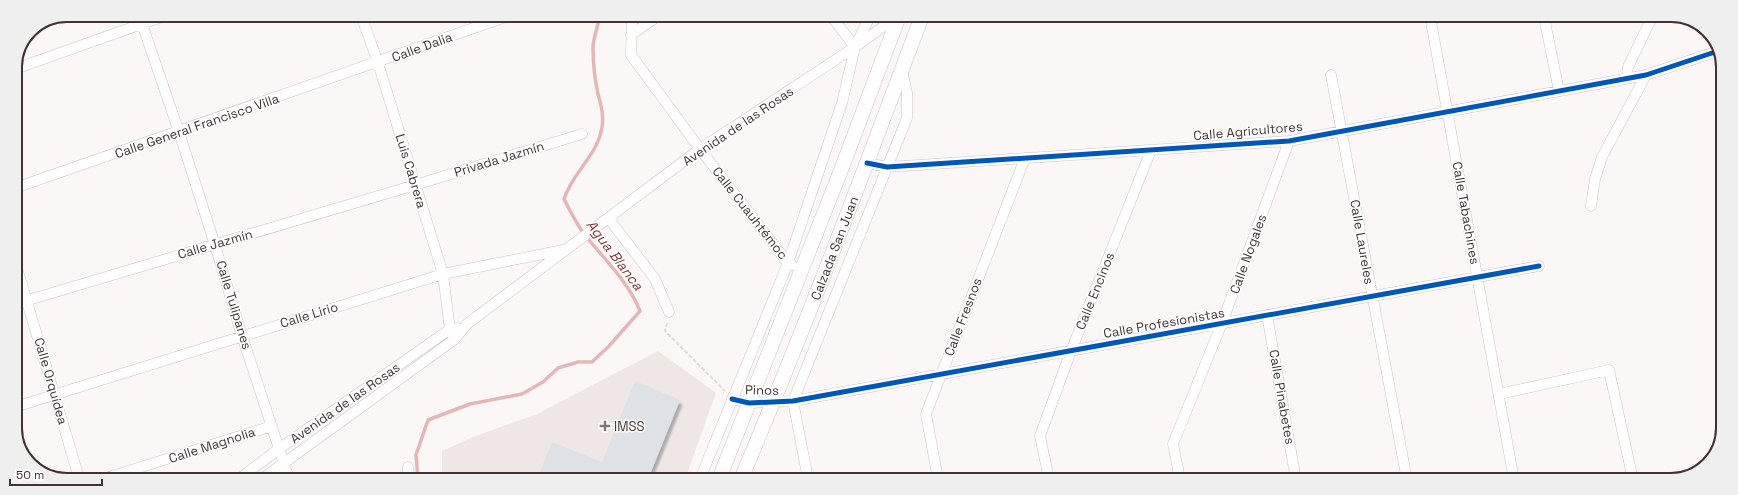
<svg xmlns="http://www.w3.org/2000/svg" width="1738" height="495" font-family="'Space Grotesk',sans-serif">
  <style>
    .built { fill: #efe6e6 }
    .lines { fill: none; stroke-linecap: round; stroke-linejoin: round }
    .stream { stroke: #e3b7b7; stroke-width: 3.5 }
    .building { fill: #dee2e6; filter: url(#shadow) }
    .minor-casing { stroke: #cec4c4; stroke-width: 11 }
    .secondary-casing { stroke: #cec4c4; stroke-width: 15 }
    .path { stroke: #dddbdb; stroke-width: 2; stroke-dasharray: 4 2; stroke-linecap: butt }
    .minor { stroke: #fffefe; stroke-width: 10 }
    .secondary { stroke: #fffefe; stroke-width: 14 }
    .cycleway-casing { stroke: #fff; stroke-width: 8 }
    .cycleway { stroke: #0057b8; stroke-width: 5 }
    .poi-dot { fill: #837777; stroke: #fff; stroke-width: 1.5 }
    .labels { text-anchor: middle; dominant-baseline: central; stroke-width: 3; stroke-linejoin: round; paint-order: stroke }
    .street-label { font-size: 13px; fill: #423232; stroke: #fff }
    .poi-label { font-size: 13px; fill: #423232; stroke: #fff; text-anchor: start }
    .water-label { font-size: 14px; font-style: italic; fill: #82373b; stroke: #fff }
    .rim { fill: none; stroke: #423232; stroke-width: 2 }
  </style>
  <defs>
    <filter id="shadow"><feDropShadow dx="2.5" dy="4.5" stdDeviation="1" flood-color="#0004"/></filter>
  </defs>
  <rect width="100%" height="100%" fill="#fcf7f7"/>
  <path class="built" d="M658,351l58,42 -31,86h-243v-28l31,-14 64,-23z"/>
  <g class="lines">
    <path class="stream" d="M418,479l-2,-24 12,-35 42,-16 52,-10 21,-12 15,-14 20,-6h14l17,-16 31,-35c-12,-30 -36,-52 -56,-77 -8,-11 -14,-23 -20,-35 8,-26 34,-44 38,-72 2,-12 -1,-22 -4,-33 -3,-14 -5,-31 -5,-46 0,-10 5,-22 7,-32"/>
  </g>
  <path class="building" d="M635,381l45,19 -32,79h-111l15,-37 50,20z"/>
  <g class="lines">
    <g class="minor-casing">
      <path id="minor" d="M139,15l40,117 36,113 27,91 47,143
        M361,15l17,48 65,211 7,56 5,9
        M632,16l-1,39 69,94 88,114 4,2
        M831,16l24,31
        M1430,16l84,464
        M1544,17l15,74
        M631,35l27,-19
        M15,69l152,-54
        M1331,75l76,405
        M1627,78l1,-11 24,-50
        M867,163l20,4 402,-26 357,-66 72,-24
        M15,188l496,-173
        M1591,206l4,-27 7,-22 44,-82
        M609,219l46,60 14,33
        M15,261l64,217
        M15,304l400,-119 167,-51
        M1267,315l29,165
        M1499,394l110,-24 24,110
        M732,399l17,4 44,-2 746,-135
        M793,401l114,-283v-25l-5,-23
        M793,401l15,78
        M15,407l428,-133 120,-24
        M408,467v12
        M106,478l166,-52
        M240,478l40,-30 166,-116 11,-4
        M262,479l193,-140 12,-15 233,-175 155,-102 43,-31
        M700,479l88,-216 54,-160 13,-56 15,-31
        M938,479l-12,-65 99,-256
        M1049,479l-9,-43 31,-85 80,-201
        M1180,479l-7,-35 49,-121 67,-182"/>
    </g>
    <g class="secondary-casing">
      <g id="secondary">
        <path d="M719,479l124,-314 56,-149"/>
        <path id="s1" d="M741,479c65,-153 123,-308 181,-463"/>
      </g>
    </g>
    <path class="path" d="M667,323l-2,8 60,60"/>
    <use href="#minor" class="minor"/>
    <use href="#secondary" class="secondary"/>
    <g class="cycleway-casing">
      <path id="cycleway" d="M867,163l20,4 402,-26 357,-66 72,-24
        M732,399l17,4 44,-2 746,-135"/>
    </g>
    <use href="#cycleway" class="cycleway"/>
  </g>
  <path class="poi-dot" d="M603 420h4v4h4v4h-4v4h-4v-4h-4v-4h4z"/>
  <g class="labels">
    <g class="street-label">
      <text transform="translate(422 47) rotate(-20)">Calle Dalia</text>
      <text transform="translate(197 126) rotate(-19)">Calle General Francisco Villa</text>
      <text transform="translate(738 126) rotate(-34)">Avenida de las Rosas</text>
      <text transform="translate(1248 131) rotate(-5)">Calle Agricultores</text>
      <text transform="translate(499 159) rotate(-17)">Privada Jazmín</text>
      <text transform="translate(411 171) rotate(73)">Luis Cabrera</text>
      <text transform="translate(750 213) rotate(52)">Calle Cuauhtémoc</text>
      <text transform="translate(1466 213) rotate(80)">Calle Tabachines</text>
      <text transform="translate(1362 242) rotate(80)">Calle Laureles</text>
      <text transform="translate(215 244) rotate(-16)">Calle Jazmín</text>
      <text stroke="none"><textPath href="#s1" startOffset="249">Calzada San Juan</textPath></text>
      <text transform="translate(1248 254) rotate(-70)">Calle Nogales</text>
      <text transform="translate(1095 291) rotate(-68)">Calle Encinos</text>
      <text transform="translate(234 305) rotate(73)">Calle Tulipanes</text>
      <text transform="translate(309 315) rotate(-17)">Calle Lirio</text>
      <text transform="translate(963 317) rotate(-69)">Calle Fresnos</text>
      <text transform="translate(1164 323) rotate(-10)">Calle Profesionistas</text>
      <text transform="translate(51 381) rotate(74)">Calle Orquídea</text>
      <text transform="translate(762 390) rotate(1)">Pinos</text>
      <text transform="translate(1282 397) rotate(80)">Calle Pinabetes</text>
      <text transform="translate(345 403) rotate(-35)">Avenida de las Rosas</text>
      <text transform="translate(212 445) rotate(-18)">Calle Magnolia</text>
    </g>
    <g class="poi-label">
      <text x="614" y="426">IMSS</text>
    </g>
    <g class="water-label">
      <text transform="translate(615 255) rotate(53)">Agua Blanca</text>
    </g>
  </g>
  <path d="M0 0H1738V495H0ZM67 22H1671A45 45 0 0 1 1716 67V428A45 45 0 0 1 1671 473H67A45 45 0 0 1 22 428V67A45 45 0 0 1 67 22Z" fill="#f0efef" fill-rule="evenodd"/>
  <path class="rim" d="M67 22H1671A45 45 0 0 1 1716 67V428A45 45 0 0 1 1671 473H67A45 45 0 0 1 22 428V67A45 45 0 0 1 67 22Z"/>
  <path d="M10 479v6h92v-6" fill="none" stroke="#423232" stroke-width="2"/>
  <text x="16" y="479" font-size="12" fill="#423232" stroke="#ffffff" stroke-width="3" paint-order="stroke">50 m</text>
</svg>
